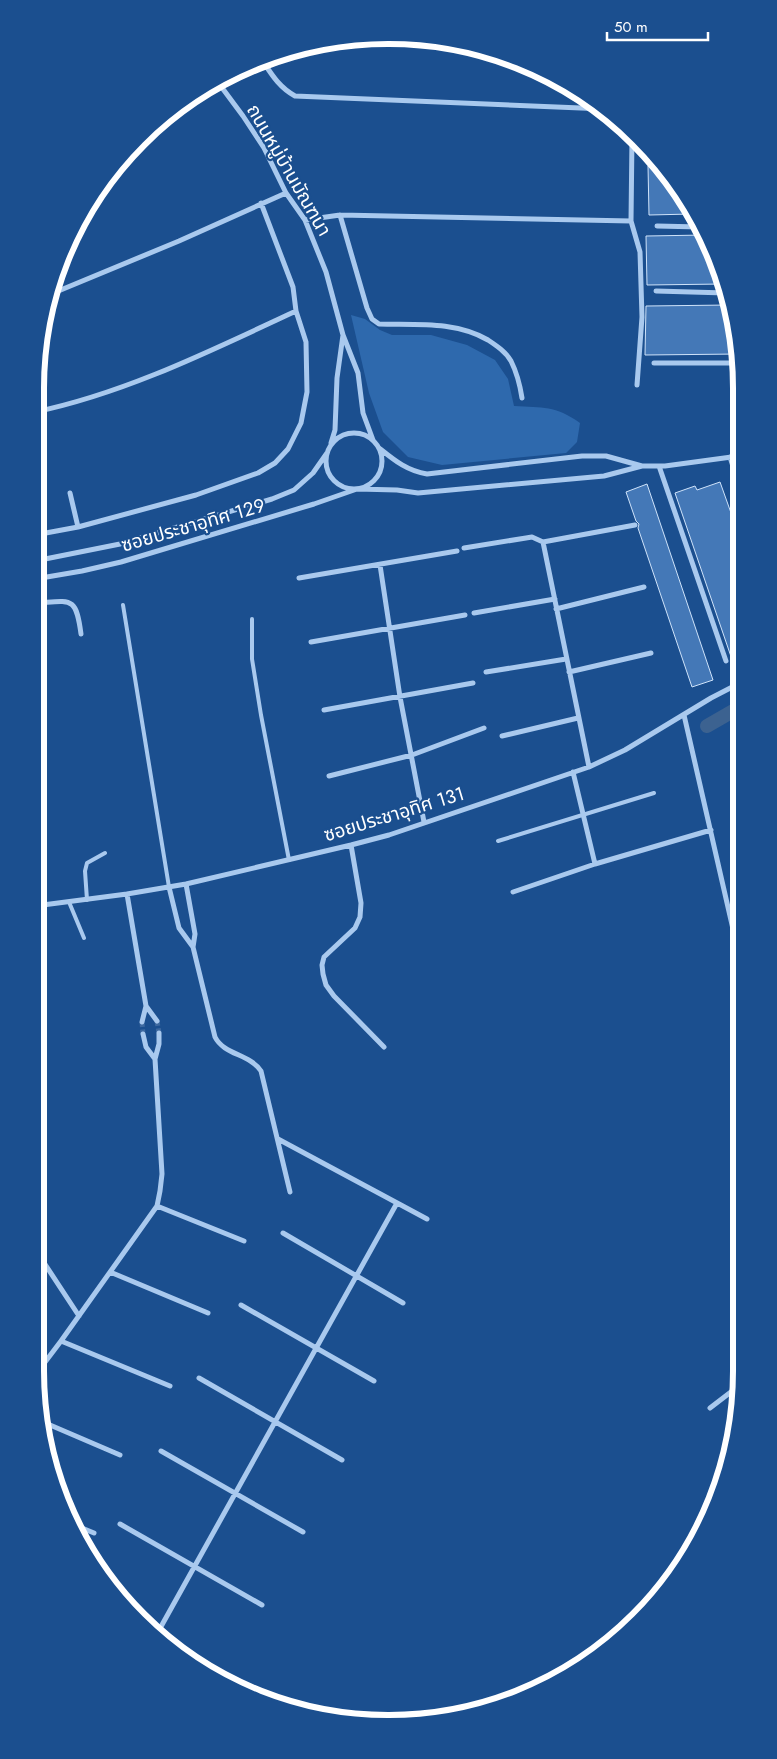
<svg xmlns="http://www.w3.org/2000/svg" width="777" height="1759" font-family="Jost,'Noto Sans Thai',sans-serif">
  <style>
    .green { fill: #2e69ad }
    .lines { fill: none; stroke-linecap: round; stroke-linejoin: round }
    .canal { stroke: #3c6290; stroke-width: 14 }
    .building { fill: #4478b7; stroke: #cfe3fa }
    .minor-tunnel { stroke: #3d69a0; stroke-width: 5; stroke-dasharray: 5 2.5; stroke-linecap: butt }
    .service { stroke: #a9c9ee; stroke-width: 4 }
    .minor { stroke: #a9c9ee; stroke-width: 5 }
    .labels { text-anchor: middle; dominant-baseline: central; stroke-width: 4.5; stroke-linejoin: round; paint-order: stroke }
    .street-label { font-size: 19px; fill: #fff; stroke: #1b4f8f }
    .rim { fill: none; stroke: #fff; stroke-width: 6 }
  </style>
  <rect width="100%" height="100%" fill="#1b4f8f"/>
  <path class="green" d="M351,315l14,4 15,11 12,5h39l36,10 28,15 13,19 6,27c29,2 41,-1 66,17l-3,19 -11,11 -124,12 -34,-8 -25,-25 -14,-39z"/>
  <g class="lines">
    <path class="canal" d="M707,726l33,-19"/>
  </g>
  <path class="building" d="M648,166h13l8,7 23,41 -43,1z
    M705,235l10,18 8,31 -76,1 -1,-49z
    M729,305l10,37v12l-94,1 1,-49z
    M720,482l20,56v139h-2l-63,-184 20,-7 2,4z
    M647,484l66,196 -21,7 -54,-159 1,-4 -3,-3 -10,-29z"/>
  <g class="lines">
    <path class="minor-tunnel" d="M157,1021l2,12
      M142,1022l1,12"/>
    <path class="service" d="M123,605l46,282
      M252,619v40l9,56 28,145
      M498,841l156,-48
      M87,900l-2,-29 2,-8 18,-10
      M69,902l15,36"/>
    <path class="minor" d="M262,60c10,15 17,27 33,36l310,13
      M217,81l26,35 21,32 22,45 19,27 21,52 17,63 15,38 5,40 10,27
      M340,215l27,93 5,11 7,5c38,1 76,-3 109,16 9,6 18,12 23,21 6,12 9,24 11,37
      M305,220l35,-5 291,6 1,-84
      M631,221l9,31 2,65 -5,68
      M657,226l43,1
      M656,291l70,2
      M51,294l128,-53 107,-48
      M654,363h85
      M35,412c91,-19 177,-62 261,-101
      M326 461a28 28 0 1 1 56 0a28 28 0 1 1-56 0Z
      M331,443l4,-13 2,-52 6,-43
      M379,448c15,12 28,23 48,26l155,-18h24l36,10h23l74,-10
      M730,457l9,28
      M659,466l67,195
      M70,493l8,34
      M35,535l43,-8 118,-32 62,-22 17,-10 13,-14 13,-26 6,-31 -1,-50 -10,-31 -3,-24 -32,-84
      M543,542l46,225
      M464,548l62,-10 6,-1 11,5 92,-17
      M35,561l85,-17 152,-45 22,-9 19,-17 14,-20
      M380,565l20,132 24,125
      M299,578l158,-27
      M35,579l47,-8 39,-9 193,-58 43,-15 40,1 21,3 186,-17 38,-10
      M35,603c36,-2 41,-8 46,31
      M556,609l88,-22
      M474,613l81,-14
      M311,642l154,-27
      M486,672l80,-13
      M569,672l82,-19
      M324,710l149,-27
      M684,715l57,249
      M502,736l76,-18
      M573,772l22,92
      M329,776l83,-21 72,-27
      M35,783h6
      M351,845l10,58 -1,14 -5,11 -31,29 -2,8 1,9 3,11 8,11 50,51
      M186,884l9,50 -2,13
      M169,887l10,41 14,19 22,90c9,18 35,17 46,34l29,121
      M513,892l82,-28 116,-34
      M127,894l19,112 -4,16
      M35,906l92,-12 59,-10 165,-39 38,-10 200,-68 36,-17 86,-52 29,-15
      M146,1006l11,15
      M143,1034l3,13 9,12
      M278,1139l149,80
      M157,1206l87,35
      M283,1233l120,70
      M35,1249l44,67
      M110,1272l98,41
      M241,1305l133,76
      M61,1341l109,45
      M36,1374l25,-33 96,-135 3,-15 2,-17 -7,-115 4,-15v-11
      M199,1378l143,82
      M710,1408l30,-23
      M43,1422l77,33
      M161,1451l142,81
      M72,1524l22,9
      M120,1524l142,81
      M158,1632l239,-429
      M191,1659l28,17"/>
  </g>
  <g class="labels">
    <g class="street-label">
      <text transform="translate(289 170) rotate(60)">ถนนหมู่บ้านมัณฑนา</text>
      <text transform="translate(193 525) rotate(-16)">ซอยประชาอุทิศ 129</text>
      <text transform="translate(394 814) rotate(-17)">ซอยประชาอุทิศ 131</text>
    </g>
  </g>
  <path d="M0 0H777V1759H0ZM388 44H389A344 344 0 0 1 733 388V1371A344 344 0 0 1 389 1715H388A344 344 0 0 1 44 1371V388A344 344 0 0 1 388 44Z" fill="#1b4f8f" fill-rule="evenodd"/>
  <path class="rim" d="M388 44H389A344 344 0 0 1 733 388V1371A344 344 0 0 1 389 1715H388A344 344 0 0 1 44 1371V388A344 344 0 0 1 388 44Z"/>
  <path d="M607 32v8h101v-8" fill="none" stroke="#ffffff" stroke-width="2.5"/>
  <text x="614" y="32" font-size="15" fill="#ffffff" stroke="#1b4f8f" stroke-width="4" paint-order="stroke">50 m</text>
</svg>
